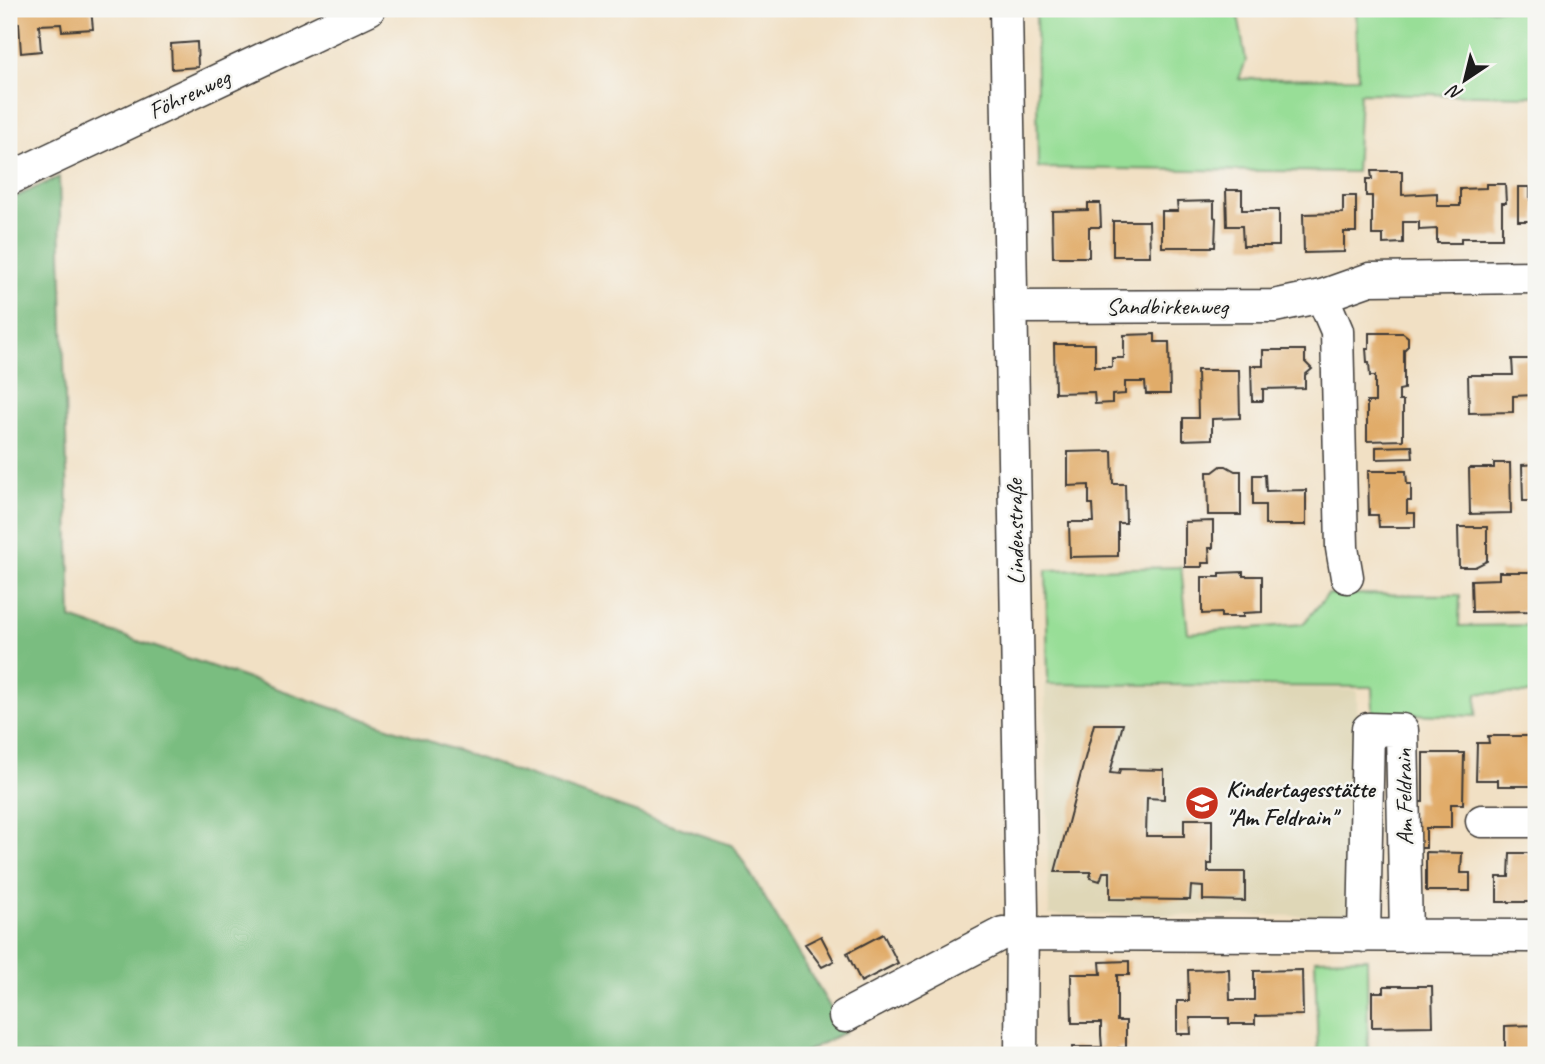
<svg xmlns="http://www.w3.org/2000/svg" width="1545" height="1064" font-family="Caveat,sans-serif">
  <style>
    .built { fill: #dfd7b7 }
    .green { fill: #98de97; stroke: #5a7d5a; stroke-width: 2 }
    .forest { fill: #7abd80; stroke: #4b6c4e; stroke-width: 2 }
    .building { fill: #e1ac69 }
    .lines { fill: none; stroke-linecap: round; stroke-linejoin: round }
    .minor-casing { stroke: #3c3935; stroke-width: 35 }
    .minor { stroke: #fff; stroke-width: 32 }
    .labels { text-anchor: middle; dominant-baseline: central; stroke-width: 5; stroke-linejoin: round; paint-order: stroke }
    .street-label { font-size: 24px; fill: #1c1c1c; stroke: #f6f6f2 }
    .poi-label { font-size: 24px; font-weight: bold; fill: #1c1c1c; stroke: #f6f6f2; text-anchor: start }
  </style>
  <rect width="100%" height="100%" fill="#f6f6f2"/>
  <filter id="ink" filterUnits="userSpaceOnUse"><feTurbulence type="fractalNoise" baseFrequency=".0143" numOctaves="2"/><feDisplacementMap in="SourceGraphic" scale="14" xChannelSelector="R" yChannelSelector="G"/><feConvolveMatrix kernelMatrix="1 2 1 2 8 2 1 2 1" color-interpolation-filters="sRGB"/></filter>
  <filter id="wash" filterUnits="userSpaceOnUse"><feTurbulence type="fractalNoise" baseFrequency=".00686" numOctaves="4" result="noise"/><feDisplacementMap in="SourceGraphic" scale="28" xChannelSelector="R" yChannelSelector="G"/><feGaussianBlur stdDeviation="1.57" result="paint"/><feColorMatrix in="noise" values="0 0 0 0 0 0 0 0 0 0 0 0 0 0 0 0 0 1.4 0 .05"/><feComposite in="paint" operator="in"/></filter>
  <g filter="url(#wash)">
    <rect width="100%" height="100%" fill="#f1e0c4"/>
    <path class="built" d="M1045,685l312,5 2,226 -310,-1z"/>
    <path class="green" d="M1036,9h201l9,52 -7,18 119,-1 -2,-69h180v87l-176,-3 -4,79 -318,-4z
      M1181,567l7,66 115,-9 25,-30 132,1 -1,31 77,-1v69l-59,-1 -1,23 -103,-3 -1,-26 -324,-3 -2,-114z
      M1367,958l1,97h-50l-3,-96z"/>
    <path class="forest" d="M59,177l12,441 663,228 111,186 -46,23h-790v-855z"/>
    <g id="blocks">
      <path class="building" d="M9,9h82l2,20 -31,2 -1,-7 -22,1 2,26 -20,2 -2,-30 -10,1z
        M197,42l1,25 -26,2 -1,-25z
        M1371,171h31v24l35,-2v13h23v-17l26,-1v-4h19l1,19h-4v35h-41v5h-24v-14l-18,1v-8h-16v21l-20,1v-9h-11v-39h-6v-17h6z
        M1518,187h12v13h6v21h-18z
        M1226,190h16v20h37v36h-36l-1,-20h-15z
        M1343,196h13v36h-12v20l-40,1 -1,-39 40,-1z
        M1214,201v16l2,1 -1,29h-53v-36h16l-1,-9z
        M1088,203h12l1,24h-12v30h-36l-1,-46 36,-1z
        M1113,221h36l1,35h-37z
        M1369,333h34l5,4v9l-4,4v39l-5,1v11h4v39l-36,1v-39h8v-26h-5l-1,-14h-2l-1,-14h3z
        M1155,334v8h14l1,52h-24l-1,-12h-20v12l-13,1v8l-17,1 -1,-12 -39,1 -1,-49h41v23h17v-9h12v-23z
        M1263,350h42v12l7,7 -7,6v13l-42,1v12h-11l-1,-35h12z
        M1512,359h24v36l-23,1v16l-44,1 -1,-38h45z
        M1197,370h42l1,48 -28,1v20l-29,1v-22h15z
        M1412,446l1,12 -37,1v-12z
        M1112,451l1,33h12l1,39h-8v33l-48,1 -1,-35h25l-1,-18h-4v-19l-21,1v-34z
        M1494,463h16l1,50 -41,1 -1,-46h25z
        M1536,464v37h-13l-1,-36z
        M1221,466h5l9,5h6v44h-33l-1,-43h6z
        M1368,471h38l1,13h4v17h-4v12h8v14h-36l-1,-12h-9z
        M1253,475h12l1,16 40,-1v35h-41v-20h-12z
        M1213,521v27h-4l1,15h-8v4h-17v-45z
        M1458,527h29v34l-12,6h-16z
        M1243,572v4h19v36l-19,1v4h-22v-4l-19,1v-37h18v-4z
        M1499,572h33v16h4v23l-64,1 -1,-32 28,-1z
        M1094,724h29l-13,49 9,1 1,-5 44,1v29l-17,-1 -1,38h38v-17h28v45h-4v8h37v29l-42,-1v-13l-12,-1 -1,14 -80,-1v-27h-7l-3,9 -10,-3 1,-6h-36z
        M1488,736h48v50h-38v-6h-22l1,-37h12z
        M1423,753h41l-1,51h-12v24h-25v20h-12l1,-46h8z
        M1426,852l36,1 -1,20h9v18h-44z
        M1510,853h26v49h-39v-25h12z
        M883,934l15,29 -37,19 -14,-29z
        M821,936l13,25 -12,6 -17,-23z
        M1129,961v14h-12v46h9v27h-8v7h-46v-8h30l-1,-12v-12h-29l-1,-49h30l-1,-12z
        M1229,969l1,31h24v-29l48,-1 1,45 -48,1v8h-26v-6h-39l1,16h-14v-33h12l-1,-31z
        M1384,986h48l1,40 -61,1v-35h12z
        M1536,1025v30h-31v-29z
        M1421,1050h49v5h-49z"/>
    </g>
  </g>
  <g filter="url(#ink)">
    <use href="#blocks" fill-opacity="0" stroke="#3c3935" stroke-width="2"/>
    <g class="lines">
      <g class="minor-casing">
        <path id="minor" d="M1006,9l16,902 -1,144
          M9,179l360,-170
          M1322,296l15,35 5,217 5,29
          M1012,307l262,-1 48,-10 48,-17 166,-2
          M1482,821h54
          M1022,934l514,2
          M1364,936l4,-207 34,1 4,206
          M845,1016l158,-83"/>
      </g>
      <use href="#minor" class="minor"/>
    </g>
  </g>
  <defs>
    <g id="school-disc" transform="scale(1.75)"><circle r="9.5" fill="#c8321e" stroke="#f6f6f2"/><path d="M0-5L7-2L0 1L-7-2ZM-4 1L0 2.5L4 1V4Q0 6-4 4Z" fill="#fff"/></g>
  </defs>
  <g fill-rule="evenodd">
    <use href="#school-disc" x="1202" y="803"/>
  </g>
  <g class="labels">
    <g class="street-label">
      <text transform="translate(189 94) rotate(-25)">Föhrenweg</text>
      <text x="1167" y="306">Sandbirkenweg</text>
      <text transform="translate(1015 532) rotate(-91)">Lindenstraße</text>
      <text transform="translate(1404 797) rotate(-91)">Am Feldrain</text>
    </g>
    <g class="poi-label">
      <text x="1226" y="789">Kindertagesstätte<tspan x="1226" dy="28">"Am Feldrain"</tspan></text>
    </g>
  </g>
  <rect width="1545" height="1064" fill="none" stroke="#f6f6f2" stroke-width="35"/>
  <g transform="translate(1465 80) rotate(215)" stroke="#f6f6f2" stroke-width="5" paint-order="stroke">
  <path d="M0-5L12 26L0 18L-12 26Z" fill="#1c1c1c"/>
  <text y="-10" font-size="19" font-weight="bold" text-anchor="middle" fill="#1c1c1c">N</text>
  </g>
</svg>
